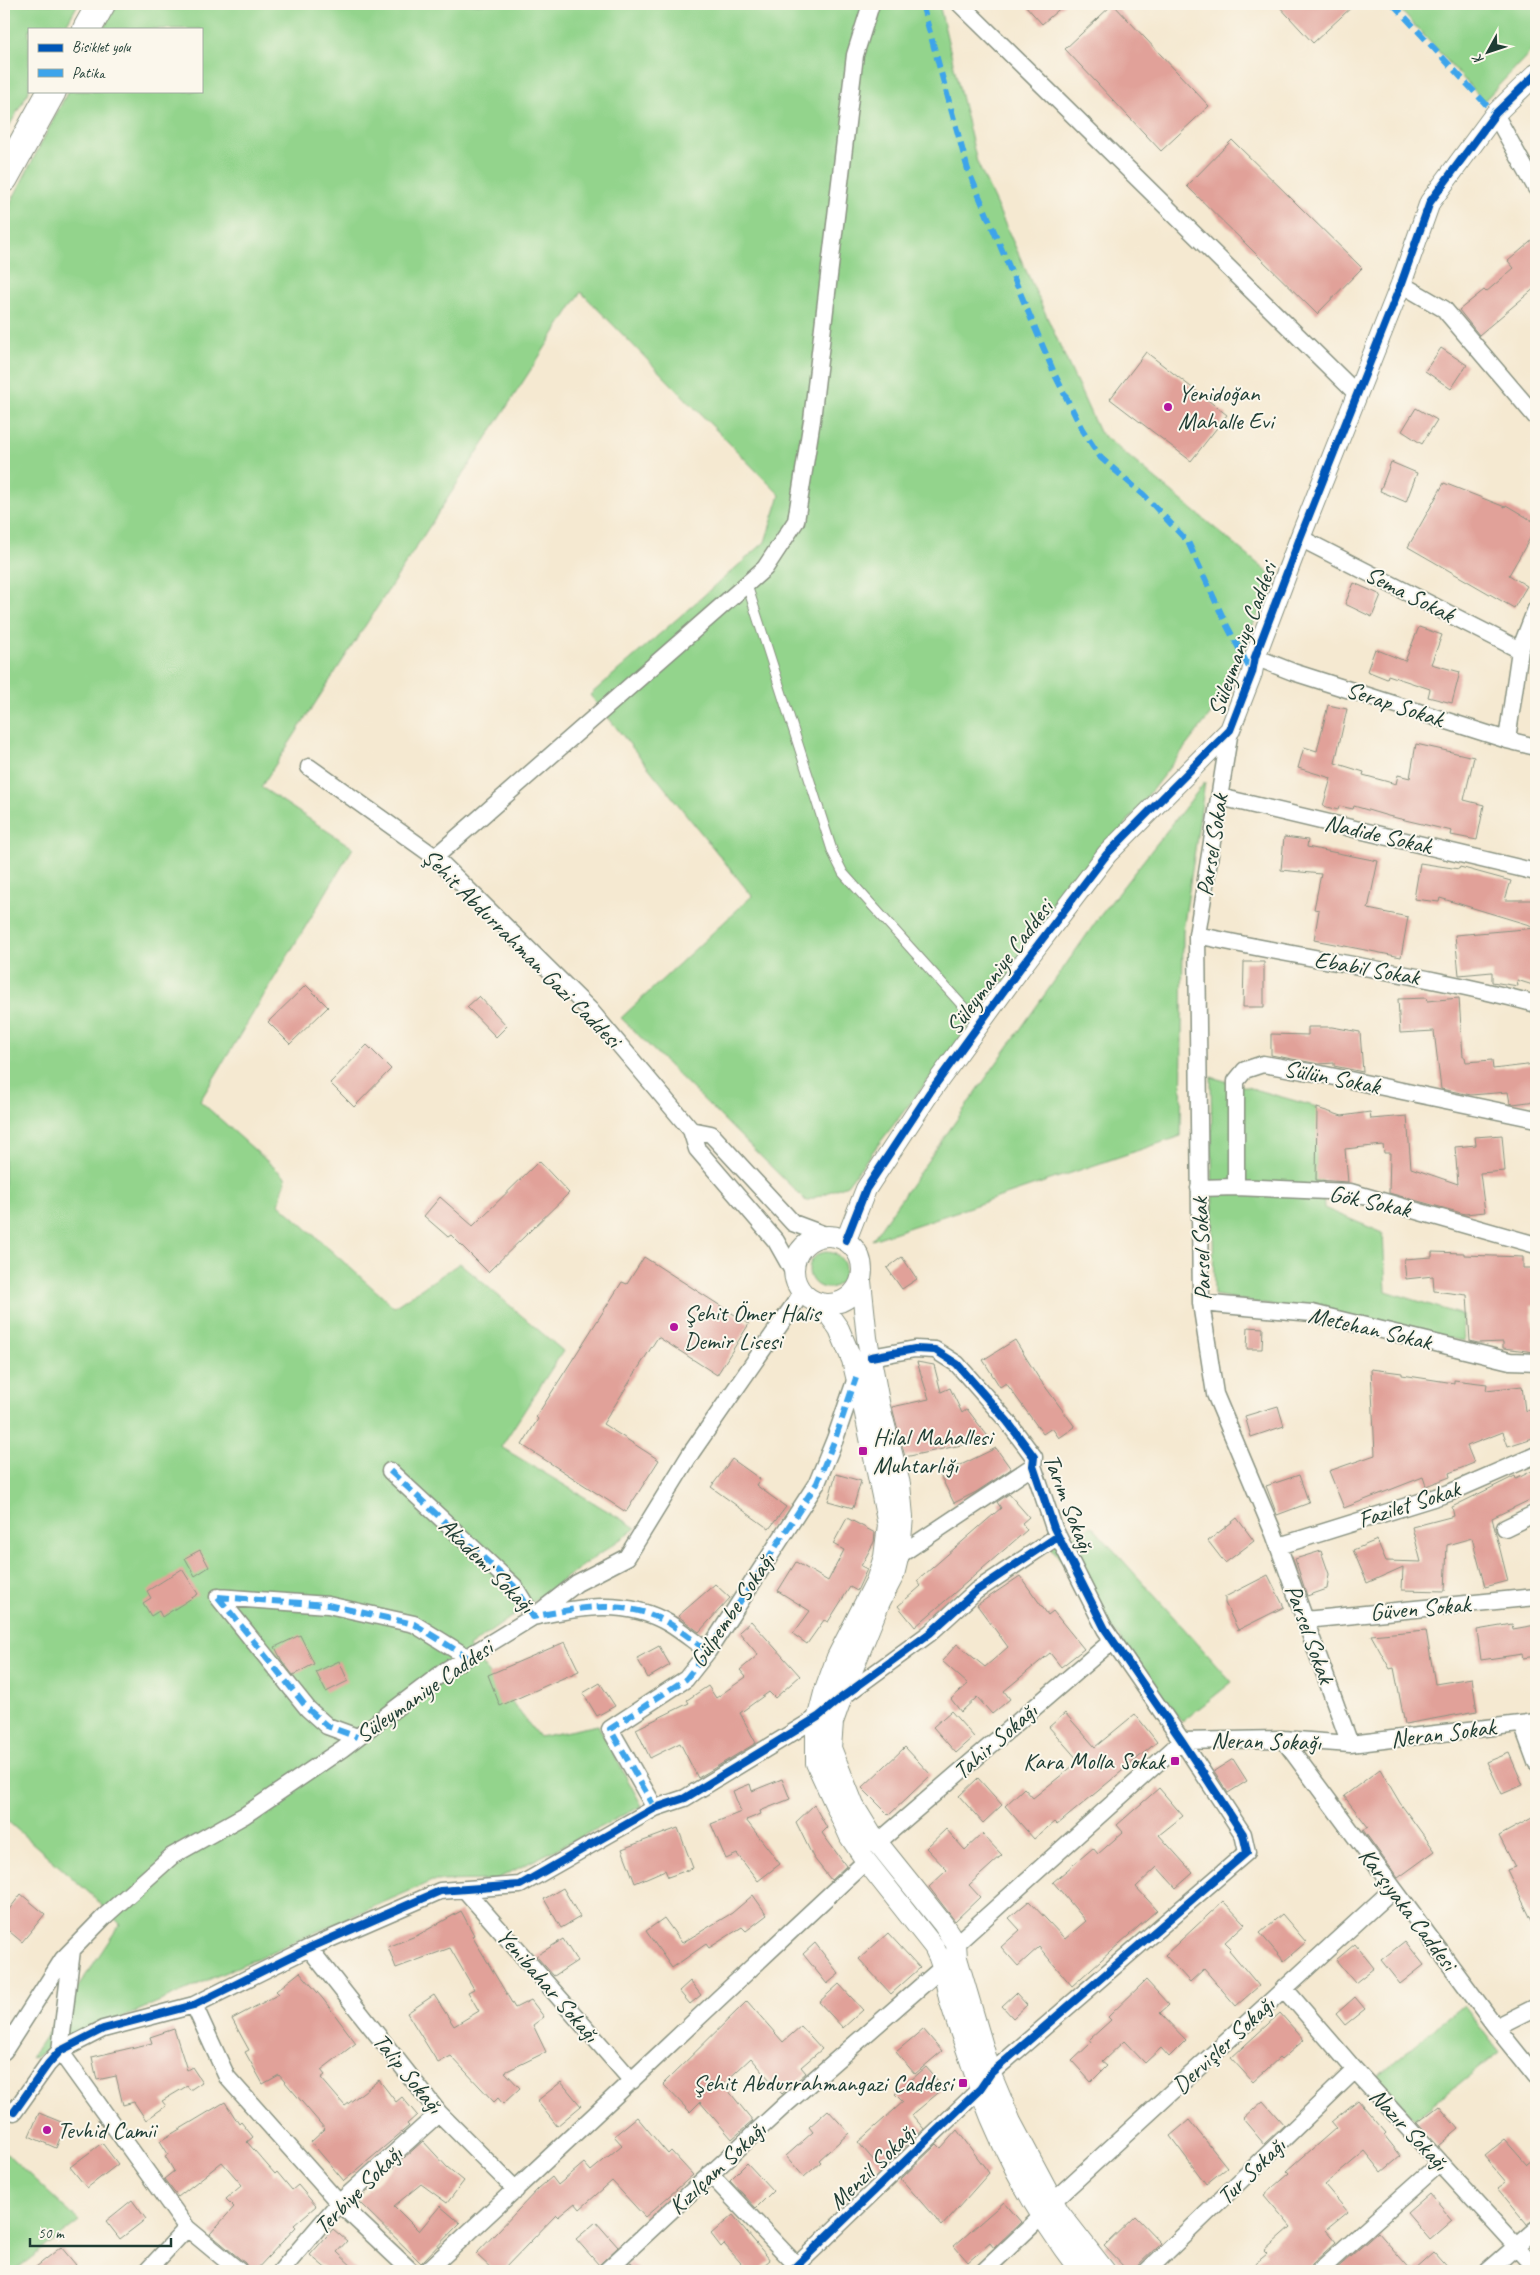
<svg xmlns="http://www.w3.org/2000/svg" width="1540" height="2275" font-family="Caveat,sans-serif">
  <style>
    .green { fill: #93d48c; stroke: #598860 }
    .building { fill: #e1a199 }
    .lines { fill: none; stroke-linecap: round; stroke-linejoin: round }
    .service-casing { stroke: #8a9382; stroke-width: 11 }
    .minor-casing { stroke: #8a9382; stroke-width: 19 }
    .tertiary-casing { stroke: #8a9382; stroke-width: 22 }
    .motorway-casing { stroke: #8a9382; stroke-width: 30 }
    .service { stroke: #fff; stroke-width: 9 }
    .minor { stroke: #fff; stroke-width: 16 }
    .tertiary { stroke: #fff; stroke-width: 20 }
    .motorway { stroke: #fff; stroke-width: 28 }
    .quiet { stroke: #3da4eb; stroke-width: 6; stroke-dasharray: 12 6; stroke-linecap: butt }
    .cycleway-casing { stroke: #fbf7ec; stroke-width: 11 }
    .cycleway { stroke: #0057b8; stroke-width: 8 }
    .poi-dot { fill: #b5179e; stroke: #fbf7ec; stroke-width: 2 }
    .labels { text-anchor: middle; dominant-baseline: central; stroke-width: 4; stroke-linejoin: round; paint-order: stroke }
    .poi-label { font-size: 24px; fill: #1f3d34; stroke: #fbf7ec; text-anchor: start }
    .street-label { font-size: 24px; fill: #1f3d34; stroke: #fbf7ec }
  </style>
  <rect width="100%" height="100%" fill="#fbf7ec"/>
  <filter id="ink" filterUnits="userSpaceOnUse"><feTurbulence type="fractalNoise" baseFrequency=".02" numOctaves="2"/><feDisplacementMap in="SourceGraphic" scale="10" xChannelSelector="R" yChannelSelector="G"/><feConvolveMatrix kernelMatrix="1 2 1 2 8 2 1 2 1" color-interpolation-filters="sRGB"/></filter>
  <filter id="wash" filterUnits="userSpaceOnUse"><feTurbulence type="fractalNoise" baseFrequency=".0096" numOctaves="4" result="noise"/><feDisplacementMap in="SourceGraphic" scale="20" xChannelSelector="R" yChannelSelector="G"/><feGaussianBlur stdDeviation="1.12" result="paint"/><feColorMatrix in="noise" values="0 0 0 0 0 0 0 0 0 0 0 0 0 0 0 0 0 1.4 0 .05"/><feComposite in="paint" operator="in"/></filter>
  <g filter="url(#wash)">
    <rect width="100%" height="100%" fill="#f5e9d1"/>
    <path class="green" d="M4,4h74l-14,25h-35v62l-25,44z
      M118,4h821l38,158 122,270 176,146 -62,133 -366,474 -41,16 -185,-183 131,-122 -162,-201 175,-153 15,-47 -199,-203 -320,495 92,61 -153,253 86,77 -7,26 115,103 66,-44 103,88 -62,96 135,81 -167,119 70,90 59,-12 44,81 -147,74 -63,1 -401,177 89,-134 -26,-27 -90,-79v-1602l64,-125h133v-62h-98z
      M1395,4h141v42l-52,55z
      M1205,782l-22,149 -2,205 -309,104 228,-324z
      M1211,1077l106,30 7,101 59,25 3,58 76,24 2,26 -250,-46z
      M809 1270a18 18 0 1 1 36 0a18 18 0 1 1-36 0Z
      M1092,1526l140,156 -50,40 -131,-175z
      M1463,2005l36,47 -84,67 -39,-42z
      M4,2151l75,70 -65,50h-10z"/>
    <g id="blocks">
      <path class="building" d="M1024,4h41l-23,20z
        M1113,4l96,102 -48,45 -96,-102z
        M1277,4h78l-42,39z
        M1232,140l130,128 -45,46 -130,-128z
        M1536,237v50l-57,48 -20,-25 25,-20 2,2 28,-24 -6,-7z
        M1441,348l26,17 -16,24 -26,-18z
        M1146,352l81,63 -36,46 -81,-62z
        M1416,408l21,12 -15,24 -20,-13z
        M1391,462l26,11 -11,29 -26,-11z
        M1444,483l61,24 1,-2 30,18v5l-27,47 18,11 -13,22 -106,-61z
        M1354,583l27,12 -9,22 -27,-13z
        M1419,627l23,8 -11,29 29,8 -8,31 -24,-6 2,-8 -42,-14 -1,4 -20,-8 8,-22 30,12z
        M1328,705l19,4 -12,54 29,9 -1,3 33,9 2,-9 12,3 6,-34 58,13 -10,43 20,5 -7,35 -26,-5 1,-4 -64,-15 -34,-10 -1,3 -14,-3 -1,4 -15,-4 8,-28 -33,-10 6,-21 13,4z
        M1284,837l24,3 -1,7 71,14 -10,48 40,8 -7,40 -87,-17 5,-30 -5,-1 7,-35 -40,-4z
        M1420,863l39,6 1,-2 51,14 -6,19h31v27l-96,-29 -1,4 -25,-3z
        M1536,928v58l-19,-6 1,6 -26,-4v-10l-33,3 -4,-40z
        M1244,962h20v45h-21z
        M306,985l22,22 -38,37 -22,-22z
        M479,996l28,30 -11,11 -29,-30z
        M1426,998l1,3 32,-3 4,59h2l1,5 26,-2 1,9 42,-5 1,37 -23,3 -3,-1 -2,-11 -37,3 -30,-6 -7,-58 -34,2 -2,-34z
        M1308,1027h24l28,5 3,40 -29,-6v-3l-15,1 -48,-9v-21l37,1z
        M367,1045l24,24 -37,38 -24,-24z
        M1317,1108l25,8 28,-4 1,7 36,-3 4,52 47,16 -3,-37 21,-2 -1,-8 27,-2 3,36 -25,2 5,39 -20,2 -76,-21 1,-40h-6l-1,-8 -38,4 3,33 -32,-2z
        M539,1161l30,32 -81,79 -37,-37 -3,2 -24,-21 16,-19 33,29z
        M1432,1252l32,1v2l59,2v11h13v37h-5l4,47 -32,-4v-6l-25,1 -8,-2 -3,-46 -33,-4 -1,-15 -27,3 -2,-20 28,-2z
        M644,1257l105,67 -32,51 -59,-38 -55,87 56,36 -33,52 -104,-67 16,-26 -2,-2 86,-135 5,2z
        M902,1257l15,22 -15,10 -15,-21z
        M1248,1327l15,1 -1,21h-15z
        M1015,1340l23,37 37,50 -16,11 -7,-10 -9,6 -37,-51 -6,4 -17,-27z
        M917,1362l17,3 7,27 9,-4 12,25 5,-4 23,30 -85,18 -13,-50 37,-8z
        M1371,1369l31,4v2l52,8v-3l33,4 -1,6 36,-4 3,25 11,-4v30l-28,9 -5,-14 -36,14 7,17 -25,10 1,4 -24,9 -3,-9 -79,31 -15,-37 46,-16z
        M1278,1406l6,20 -33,11 -6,-21z
        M996,1448l15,21 -35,23 -22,11 -14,-28z
        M732,1459l28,20 -4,6 30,22 -17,22 -58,-42z
        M1536,1469v28l-44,21 16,63 -23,6 -13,-49 -25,7 -2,46 -43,-1 1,-23 -36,16 -14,-33 24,-10 9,21 35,1 -9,-35 42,-11 -2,-9 63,-31 1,3z
        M836,1474l25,7 -8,27 -25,-7z
        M1299,1475l10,28 -32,12 -11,-29z
        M1009,1494l20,23 -7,6 5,7 -112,97 -17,-21 23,-20 -4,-5 84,-73 -4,-6z
        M847,1518l28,15 -1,9 -13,24 6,3 -10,22 -7,-4 -22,35 -4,-2 -17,24 -14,-10 17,-23 -32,-20 18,-29 32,19 16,-31 -11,-6z
        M1237,1518l17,23 -29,22 -17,-22z
        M200,1550l9,17 -14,9 -10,-18z
        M1321,1551l8,23 -2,15 -20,7 -12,-37z
        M182,1569l16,25 -36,23 -3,-6 -8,5 -8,-13 8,-5 -4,-7z
        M1268,1575l16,32 -46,23 -13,-27v-6z
        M1020,1576l28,39 5,-4 31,38 -23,18 -11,-14 -46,38 6,8 -18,15 -15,-17 -16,15 -10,-13 17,-15 -26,-23 15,-17 28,23 23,-20 -31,-42z
        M715,1584l15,14 -31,34 -21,-16z
        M751,1621l49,55 -25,22 -6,-6 -29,21 16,30 -58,35 -18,-35 -30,15 -14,-29 53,-26 -2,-3 21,-14 8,12 30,-21 -6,-7 18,-15 -19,-23z
        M1512,1624l1,5 23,-4v31l-13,2 -1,-4 -41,6 -4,-30z
        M1426,1630l9,54 37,-6 5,33 -72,13 -11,-56 -4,1 -19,-34z
        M300,1635l14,29 -21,11 -11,-14 -7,-14z
        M565,1642l14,29 -79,35 -12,-31z
        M659,1646l11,19 -22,13 -11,-20z
        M339,1661l9,20 -22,11 -10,-20z
        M600,1683l15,23 -18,10 -14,-23z
        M951,1711l23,26 -18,16 -23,-26z
        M1065,1713l30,34 40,-33 22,28 -100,83 -3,-3 -20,17 -29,-33 19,-18 9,10 46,-37 -30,-34z
        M905,1747l26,28 -42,40 -27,-27z
        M1509,1753l14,32 -21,9 -15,-32z
        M1233,1759l14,22 -19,12 -14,-22z
        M1380,1769l20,34 35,48 -37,27 -35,-48 5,-3 -24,-31z
        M978,1778l24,27 -19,18 -24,-27z
        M782,1779l8,20 -30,12 1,3 -15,6 34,44 -22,17 -21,-27 -11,5 -15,-35 30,-12 -8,-21 17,-7 2,7z
        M1159,1788l24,28 -24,19 34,38 -17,15 -19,-21 -21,20 21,23 -85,76 -33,-39 -21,19 -17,-19 19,-17 -11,-12 20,-17 36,38 21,-18 -33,-39 40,-34 5,6 25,-22 -6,-7z
        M814,1805l13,23 -5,5 24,33 -15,14 -18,-23 -17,-35z
        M1532,1818l4,8v103l-29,-59 8,-3 -16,-31z
        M678,1828l15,40 -25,9 -3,-7 -30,13 -13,-34z
        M946,1829l19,21 17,-16 20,21 -33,30 11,12 -25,24 -26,-34 18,-17 -21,-22z
        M563,1888l17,29 -19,11 -17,-29z
        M21,1894l24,20 -23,28 -18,-15v-11z
        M753,1895l14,20 -21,16 -4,-4 -33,21 -3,-4 -34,24 -26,-37 18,-13 18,25 50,-30z
        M1223,1901l22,23 -20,18 6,6 -2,2 30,36 -23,20 -32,-37 -14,13 -25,-27z
        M461,1911l13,24 -2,1 43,72 16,-8 13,17 -11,8 13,27 -41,20 15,16 -17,16 -5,-6 -4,4 -43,-46 -13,7 -31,-50 27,-18 20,31 25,-15 -11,-19 6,-3 -24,-41 -54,20 -8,-21 30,-12z
        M1282,1914l24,28 -22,19 -24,-28z
        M888,1933l32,35 -29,26 -32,-35z
        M563,1939l14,22 -23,15 -18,-20z
        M1405,1941l19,24 -24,19 -19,-24z
        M815,1943l24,31 -12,10 -24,-30z
        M1355,1944l19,24 -19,15 -19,-23z
        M300,1972l23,27 33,44 -35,27 4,5 -4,3 24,28 34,-26 17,22 6,-5 15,18 -10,9 2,2 -65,55 -33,-39 14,-13 -46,-54 -16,9 -18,-32 4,-2 -17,-31 47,-25 -3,-3z
        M1146,1980l23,25 -9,8 26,27 -17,17 -8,-9 -16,15 -21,-22 -22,21 5,4 -16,16 -19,-21 20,-19 -2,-3 21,-19 -3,-3z
        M690,1981l11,14 -11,9 -11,-13z
        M839,1984l24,26 -20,18 -24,-26z
        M1016,1993l11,12 -14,13 -11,-12z
        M1355,1997l10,12 -20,16 -9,-11z
        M747,2001l36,41 18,-16 21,23 -21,18 5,6 -24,21 -31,-36 -28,26 30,37 -21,18 -32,-37 -10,10 -27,-28z
        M1280,2013l24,27 -23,20 -2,-2 -26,24 -22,-24z
        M174,2029l13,41 5,-3 10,15 -12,8 -3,-4 -25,15 4,5 -20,14 -12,-18 -11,3 -7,-29 -19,4 -5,-23 60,-14 -2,-6z
        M923,2029l19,22 -27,23 -19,-22z
        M926,2067l18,21 -32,27 12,14 -43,40 -23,-27 45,-40 -8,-8z
        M561,2082l20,24 -24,20 -20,-25z
        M1358,2100l28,33 -2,2 17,21 -19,16 -17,-21 -40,34 23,27 -22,18 10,12 -24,22 -3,7h-63l21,-17 -3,-3 27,-24 -27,-32 25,-22 -2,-2 49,-43 -5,-6z
        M1263,2101l21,24 -20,19 -21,-25z
        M225,2102l14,22 2,-2 12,15 -6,5 28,32 2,-2 15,18 6,-5 18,21 -22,19 2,2 -41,44 -6,-1 -4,-7 -35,-29 24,-27 -8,-8 16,-14 -20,-23 -44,35 -14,-18 10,-8 -9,-15 3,-2 -8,-13z
        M1439,2106l19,23 -20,17 -21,-23z
        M828,2110l21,23 -30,27 2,2 -17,15 -18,-21 27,-24 -4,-5z
        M39,2113l27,11 -10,24 -27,-12z
        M637,2117l31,37 3,-3 22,24 -48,42 -33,-36 -32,28 -5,-6 -17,14 -2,-2 -54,56h-8l-18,-17 63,-66 13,-11 6,8 26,-22 7,8 31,-26 -8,-9z
        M1189,2120l38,47 -21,17 -36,-48z
        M957,2130l32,43 -47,53 -41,-47 36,-35 4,4z
        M1505,2139l22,25 9,-7v60l-9,6 -29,-35 8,-6 -22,-26z
        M423,2141l24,26 17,14 -17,22 -26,-19 -27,22 25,25 21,-25 20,17 -39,40 -62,-61 10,-13z
        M102,2143l16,21 -31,24 -17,-21z
        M747,2163l26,28 -17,17 -26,-28z
        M1430,2193l23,27 -23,20 -23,-27z
        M132,2200l14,19 -26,20 -14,-18z
        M1004,2202l17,20 -27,26 -4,-5 -22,19 -14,-16z
        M733,2215l37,45 -13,11h-9l-24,-27 -3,3 -10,-13z
        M1135,2216l26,27 -29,28h-4l-24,-25z
        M596,2222l22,25 -19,18 -23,-26z
        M333,2229l14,12 -10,11 20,19h-28l-19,-16z
        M1378,2232l34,39h-78l35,-31z
        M61,2247l15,18 -8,6h-37z
        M1434,2253l16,18h-36z
        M631,2262l8,9h-19z"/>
    </g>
  </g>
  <g filter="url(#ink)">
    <use href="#blocks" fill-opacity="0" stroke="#8a9382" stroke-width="1"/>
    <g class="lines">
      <g class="service-casing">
        <path id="service" d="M747,585l86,268 10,20 136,151"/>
      </g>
      <g class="minor-casing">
        <path id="minor" d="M960,4l397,390
          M1495,114l41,74
          M1401,284l43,25 92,108
          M1300,538l220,112
          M1255,657l38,15 214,68 29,7
          M1230,730l-33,205 4,368 14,91 59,140 76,210
          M1507,740l13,-90 16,-41
          M309,767l126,90 155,153 101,120 6,19 79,92 18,32
          M1220,797l316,75
          M435,857l330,-289 31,-47 16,-101 43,-365 16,-51
          M1197,935c113,25 228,39 339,69
          M691,1130l20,4 82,89 32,12
          M1236,1187v-106l9,-11 18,-6 58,10 215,45
          M1199,1188l37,-1 114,5 186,53
          M1201,1303l111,10 198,48 26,1
          M871,1357l44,-8 20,1 22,14 50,57 27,36 -1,9 21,62 51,101 77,112 61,93 4,18 -256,221
          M390,1471l124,115 19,31c46,-10 94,-19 137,7 13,8 25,18 38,27
          M1505,1528l31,-15
          M1279,1546l170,-53 87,-38
          M898,1556l135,-90
          M218,1597l110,8 86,19 53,33
          M218,1597l90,112 19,17 30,11
          M1305,1620l231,-23
          M841,1698l89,-65 46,-42 82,-55
          M1522,1724l14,38
          M1283,1739l213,288 40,50
          M1182,1741l101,-2 67,5 186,-22
          M655,1808l-45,-79 76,-50 22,-28 109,-168 18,-44 21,-61
          M877,1843l236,-203
          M465,1890l167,191
          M956,1944l226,-203
          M309,1948l130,165 77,77
          M1284,1988l71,82 181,198
          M194,2005l33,72 112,126 72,68
          M1496,2027l40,-20
          M4,2051l59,-92 42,-43 67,-60 73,-41 97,-66 104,-79 87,-53 44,-34 50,-26 64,-104 111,-160
          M60,2051l127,177 52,43
          M60,2051l12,-101
          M14,2112l34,-48 12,-13 43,-22 91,-24 115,-57 131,-57 80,-6 135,-77 30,-10 133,-81
          M710,2174l92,97
          M1053,2201l340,-312
          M147,2271l40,-43
          M281,2271l58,-68 100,-90
          M427,2271c147,-135 292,-274 439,-410
          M606,2271l179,-166 158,-138
          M791,2271l189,-182
          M984,2271l58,-55
          M1147,2271l208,-201
          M1319,2271l121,-108
          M1488,2271l48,-42"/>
      </g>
      <g class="tertiary-casing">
        <path id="tertiary" d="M794 1270a34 34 0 1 1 68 0a34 34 0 1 1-68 0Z
          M846,1240l20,-51 64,-97 91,-125 86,-113 123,-124 22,-57 3,-16 45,-119 101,-254 29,-82 65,-88 41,-40
          M861,1281l6,57 13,69 20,77 3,33 -3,33 -6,25 -14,27 -36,89 -11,31 -2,26 23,58 19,31 70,87 13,20 1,14 35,119 19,45 48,90 46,59
          M812,1300l15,12 12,17 13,31 13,54 23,111 -4,32 -8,24 -39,76 -13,36 -8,31v39l34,74 16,24 68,86c9,16 11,33 15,51 6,21 15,43 22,65 23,74 62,147 109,208"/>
      </g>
      <g class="motorway-casing">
        <path id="motorway" d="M87,29l14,-25
          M4,178l48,-87"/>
      </g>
      <use href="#service" class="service"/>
      <use href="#minor" class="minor"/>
      <use href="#tertiary" class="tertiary"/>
      <use href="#motorway" class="motorway"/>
      <path class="quiet" d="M922,4l46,166 87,205 27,54 19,29 43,37 44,47 38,82 26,49
        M1393,4l102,110
        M390,1471l124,115 19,31c46,-10 94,-19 137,7 13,8 25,18 38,27
        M218,1597l110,8 86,19 53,33
        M218,1597l90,112 19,17 30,11
        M655,1808l-45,-79 76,-50 22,-28 109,-168 18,-44 21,-61"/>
      <g class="cycleway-casing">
        <path id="cycleway" d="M846,1240l20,-51 64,-97 91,-125 86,-113 123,-124 22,-57 3,-16 45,-119 101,-254 29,-82 65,-88 41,-40
          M14,2112l34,-48 12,-13 43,-22 91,-24 115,-57 131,-57 80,-6 135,-77 30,-10 133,-81 23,-19 89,-65 46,-42 82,-55
          M791,2271l189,-182 11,-16 256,-221 -4,-18 -61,-93 -77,-112 -51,-101 -21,-62 1,-9 -27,-36 -50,-57 -22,-14 -20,-1 -44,8"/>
      </g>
      <use href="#cycleway" class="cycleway"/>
    </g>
  </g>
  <g class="poi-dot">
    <circle cx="1168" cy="407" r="5"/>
    <circle cx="674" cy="1327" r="5"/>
    <rect x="858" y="1446" width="10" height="10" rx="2.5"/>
    <rect x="1170" y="1756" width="10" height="10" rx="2.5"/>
    <rect x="958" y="2078" width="10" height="10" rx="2.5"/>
    <circle cx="47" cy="2130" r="5"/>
  </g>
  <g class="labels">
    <g class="poi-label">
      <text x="1178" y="393">Yenidoğan<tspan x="1178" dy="28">Mahalle Evi</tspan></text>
      <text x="684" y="1313">Şehit Ömer Halis<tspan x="684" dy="28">Demir Lisesi</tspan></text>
      <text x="873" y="1437">Hilal Mahallesi<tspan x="873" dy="28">Muhtarlığı</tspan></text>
      <text x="1165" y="1761" text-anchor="end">Kara Molla Sokak</text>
      <text x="953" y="2083" text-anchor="end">Şehit Abdurrahmangazi Caddesi</text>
      <text x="57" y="2130">Tevhid Camii</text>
    </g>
    <g class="street-label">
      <text transform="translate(1410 594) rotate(27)">Sema Sokak</text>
      <text transform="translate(1242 639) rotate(-70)">Süleymaniye Caddesi</text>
      <text transform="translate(1395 704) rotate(18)">Serap Sokak</text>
      <text transform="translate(1378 834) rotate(13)">Nadide Sokak</text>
      <text transform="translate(1212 845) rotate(-81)">Parsel Sokak</text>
      <text transform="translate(522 948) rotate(45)">Şehit Abdurrahman Gazi Caddesi</text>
      <text transform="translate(999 967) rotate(-53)">Süleymaniye Caddesi</text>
      <text transform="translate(1367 968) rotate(10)">Ebabil Sokak</text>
      <text transform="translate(1332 1077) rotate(11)">Sülün Sokak</text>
      <text transform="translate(1370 1201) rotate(12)">Gök Sokak</text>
      <text transform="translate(1201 1249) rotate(-92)">Parsel Sokak</text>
      <text transform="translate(1370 1328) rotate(13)">Metehan Sokak</text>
      <text transform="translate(1069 1503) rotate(69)">Tarım Sokağı</text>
      <text transform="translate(1409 1504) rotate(-18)">Fazilet Sokak</text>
      <text transform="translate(487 1565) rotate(45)">Akademi Sokağı</text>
      <text transform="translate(1420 1608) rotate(-5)">Güven Sokak</text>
      <text transform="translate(732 1610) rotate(-56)">Gülpembe Sokağı</text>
      <text transform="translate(1310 1634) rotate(70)">Parsel Sokak</text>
      <text transform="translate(424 1691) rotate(-35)">Süleymaniye Caddesi</text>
      <text transform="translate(1443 1733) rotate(-7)">Neran Sokak</text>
      <text transform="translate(995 1741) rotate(-41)">Tahir Sokağı</text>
      <text transform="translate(1266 1741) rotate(1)">Neran Sokağı</text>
      <text transform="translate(1408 1909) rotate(53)">Karşıyaka Caddesi</text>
      <text transform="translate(548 1985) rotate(49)">Yenibahar Sokağı</text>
      <text transform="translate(1223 2045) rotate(-43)">Dervişler Sokağı</text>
      <text transform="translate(408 2073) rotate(51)">Talip Sokağı</text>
      <text transform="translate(1409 2129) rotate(47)">Nazır Sokağı</text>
      <text transform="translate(872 2167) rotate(-44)">Menzil Sokağı</text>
      <text transform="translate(717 2168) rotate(-43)">Kızılçam Sokağı</text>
      <text transform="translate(1251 2171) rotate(-44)">Tur Sokağı</text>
      <text transform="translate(358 2190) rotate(-45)">Terbiye Sokağı</text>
    </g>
  </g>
  <rect width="1540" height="2275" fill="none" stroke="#fbf7ec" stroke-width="20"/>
  <rect x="28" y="28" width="175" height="65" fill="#fbf7ec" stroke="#a3ada2"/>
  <rect x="38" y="44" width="25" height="8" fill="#0057b8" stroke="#a3ada2"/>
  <text x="72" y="52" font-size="15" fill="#1f3d34">Bisiklet yolu</text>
  <rect x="38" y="69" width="25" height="8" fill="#3da4eb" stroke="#a3ada2"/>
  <text x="72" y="78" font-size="15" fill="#1f3d34">Patika</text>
  <g transform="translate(1488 52) rotate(230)" stroke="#fbf7ec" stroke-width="4" paint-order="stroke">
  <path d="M0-4L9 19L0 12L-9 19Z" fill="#1f3d34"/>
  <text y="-8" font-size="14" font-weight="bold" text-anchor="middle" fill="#1f3d34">K</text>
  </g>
  <path d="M30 2238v8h141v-8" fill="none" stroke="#1f3d34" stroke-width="2.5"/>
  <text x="38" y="2238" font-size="15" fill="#1f3d34" stroke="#fbf7ec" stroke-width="4" paint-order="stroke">50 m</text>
</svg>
